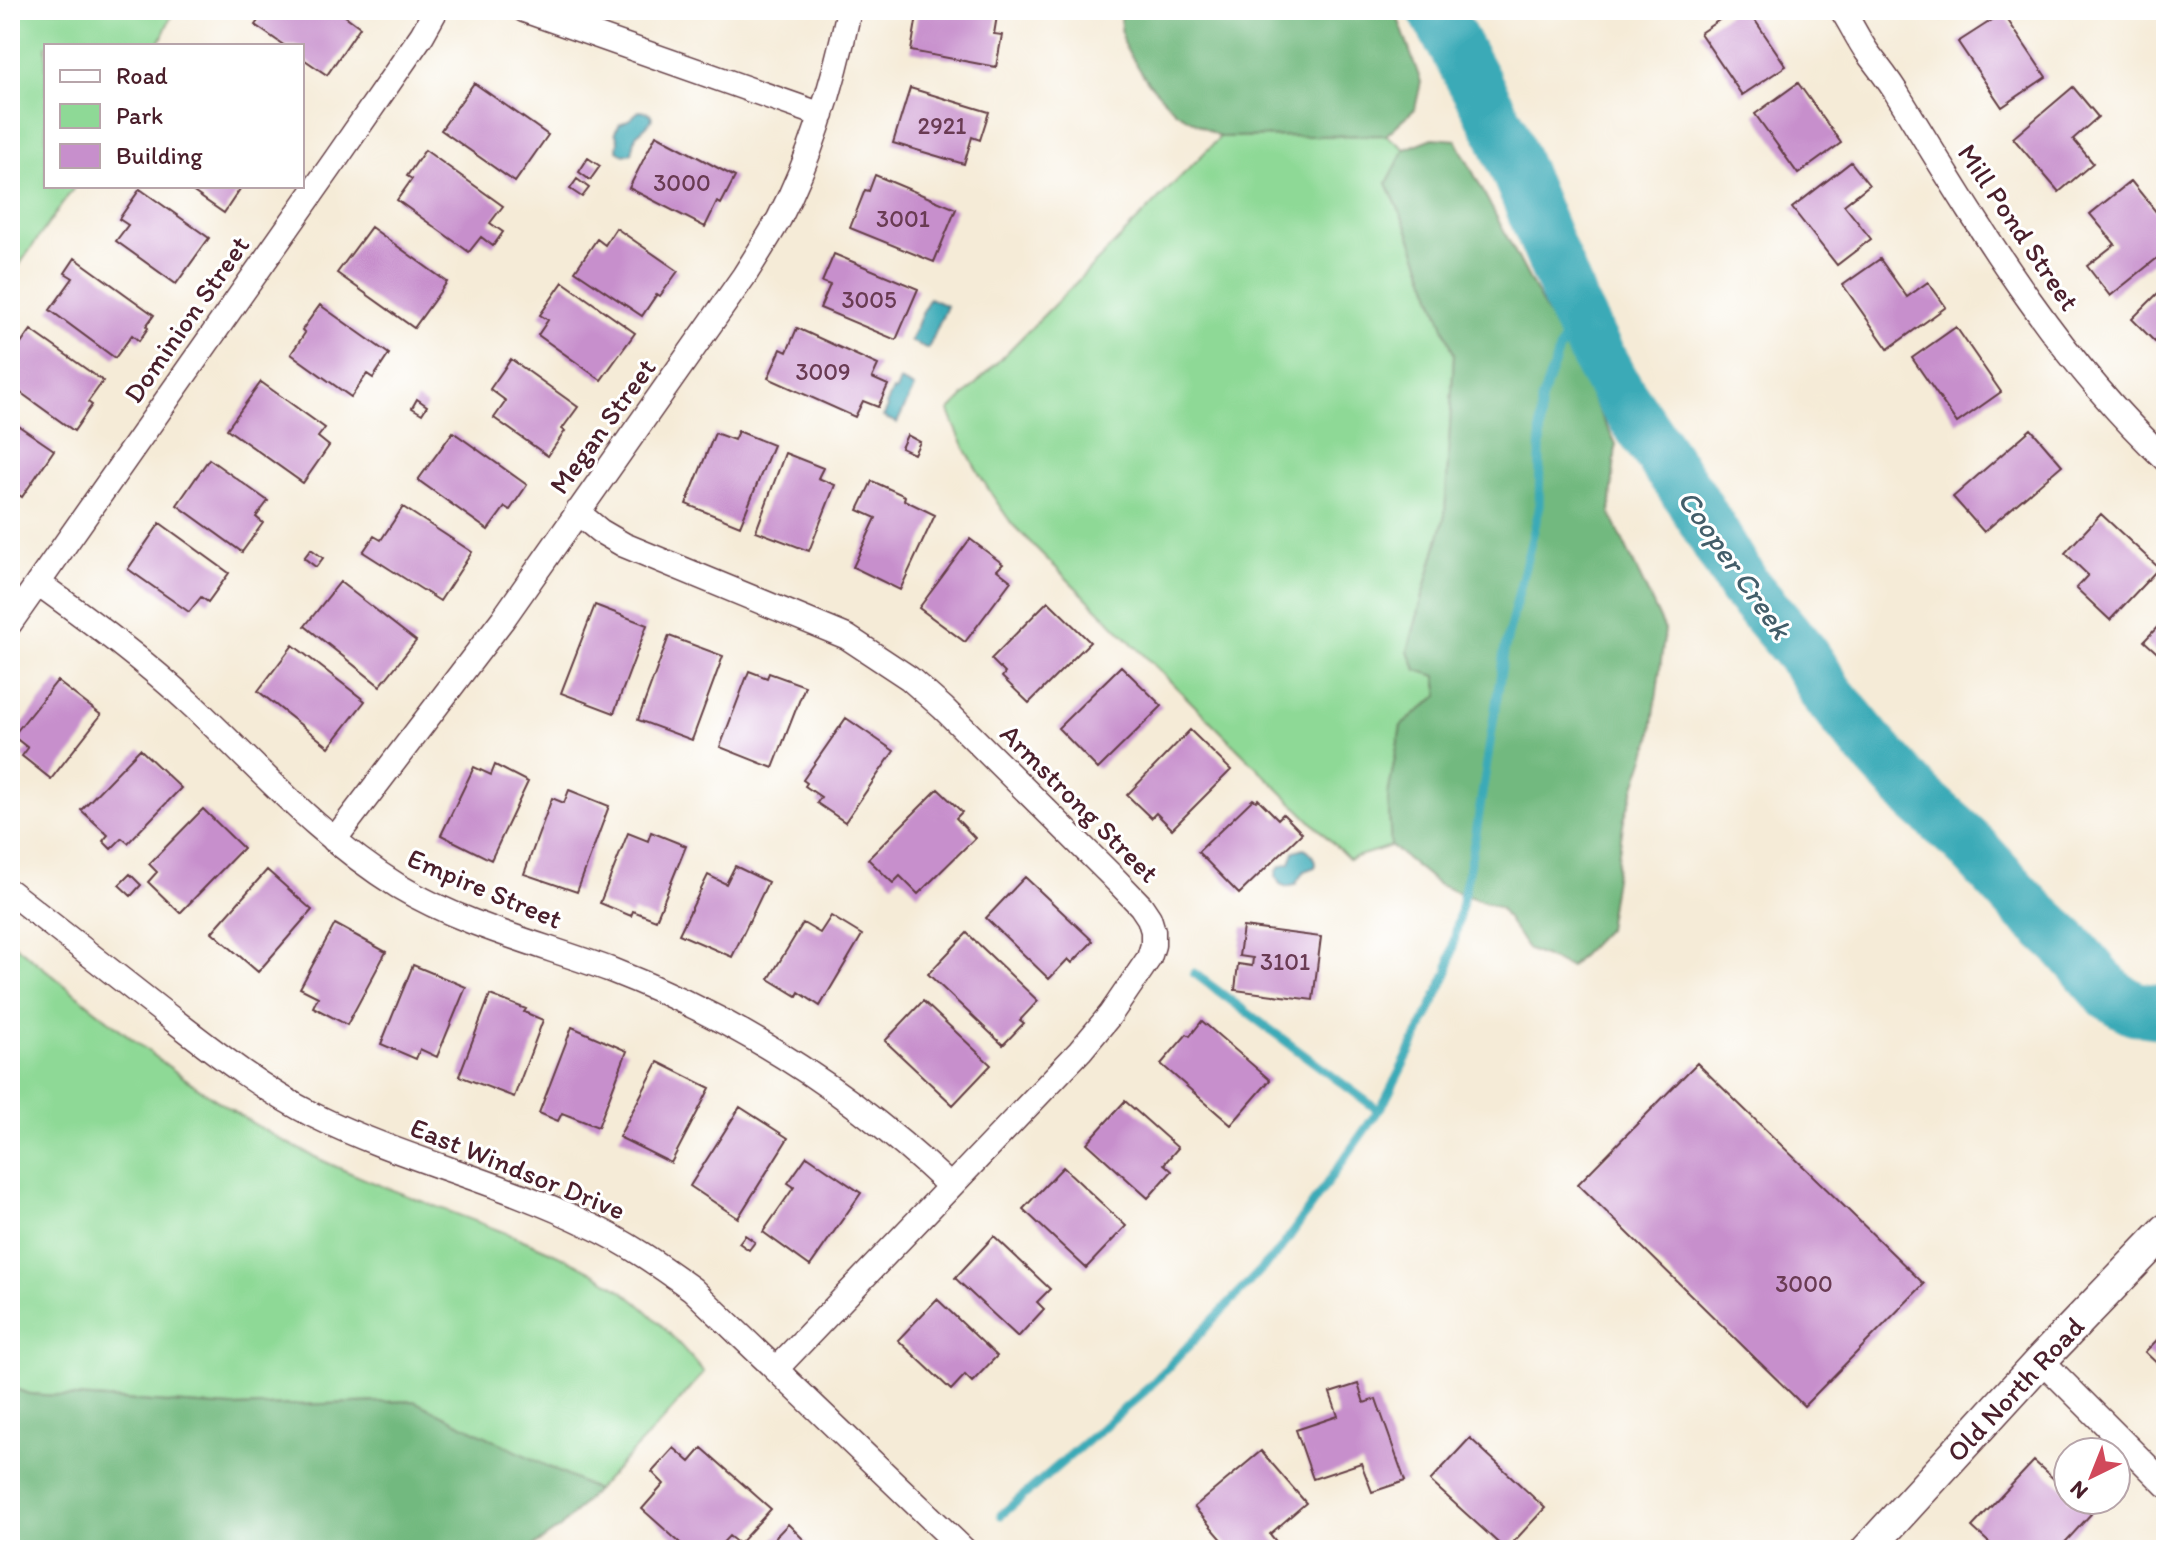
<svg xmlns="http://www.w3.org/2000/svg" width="2176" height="1560" font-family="Itim,sans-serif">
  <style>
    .green { fill: #8ed996; stroke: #6c7c60; stroke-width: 2 }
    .forest { fill: #72b97f; stroke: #5e6c55; stroke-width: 2 }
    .water { fill: #3aaab7; stroke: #426471; stroke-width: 2 }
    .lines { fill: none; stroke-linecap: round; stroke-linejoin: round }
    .stream { stroke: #3aaab7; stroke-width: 9 }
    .river { stroke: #3aaab7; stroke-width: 54 }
    .building { fill: #c78fcc }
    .minor-casing { stroke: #643e45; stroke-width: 27 }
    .tertiary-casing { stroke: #643e45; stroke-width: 35 }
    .minor { stroke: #fff; stroke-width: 24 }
    .tertiary { stroke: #fff; stroke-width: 32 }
    .labels { text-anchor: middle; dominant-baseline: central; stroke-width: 6; stroke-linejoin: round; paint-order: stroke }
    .number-label { font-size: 24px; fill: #693b53 }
    .street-label { font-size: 28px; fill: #4a1f2b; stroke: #fff }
    .water-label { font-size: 30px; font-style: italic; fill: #435e6a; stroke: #fff }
  </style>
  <rect width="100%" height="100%" fill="#fff"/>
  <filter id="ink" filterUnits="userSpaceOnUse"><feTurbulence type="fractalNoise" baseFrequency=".0125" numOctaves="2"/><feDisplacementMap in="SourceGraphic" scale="16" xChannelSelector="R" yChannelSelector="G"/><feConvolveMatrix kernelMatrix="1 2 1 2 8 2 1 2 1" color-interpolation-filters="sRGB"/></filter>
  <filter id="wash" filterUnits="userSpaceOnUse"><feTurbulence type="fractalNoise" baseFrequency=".006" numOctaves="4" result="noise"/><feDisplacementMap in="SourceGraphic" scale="32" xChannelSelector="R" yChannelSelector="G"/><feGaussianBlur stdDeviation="1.8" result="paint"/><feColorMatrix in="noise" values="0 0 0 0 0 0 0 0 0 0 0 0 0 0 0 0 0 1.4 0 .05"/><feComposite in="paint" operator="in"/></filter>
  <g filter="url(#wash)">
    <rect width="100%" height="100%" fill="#f5ebd7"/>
    <path class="green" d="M10,10h164l-16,36h-112v140h29l-65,92z
      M1386,135l19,14 -18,34 20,45 47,126 -9,161 -37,136 28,25 3,19 -38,31 -13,69 3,51 -42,13 -337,-335c-26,-36 -48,-72 -63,-113l271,-274z
      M10,941c92,73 181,152 285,206 65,34 135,56 203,83 41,16 83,33 120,58 34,23 59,54 86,84l-38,45 -70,73 -183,-89 -181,6 -203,-13 -19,-7z"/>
    <path class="forest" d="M1119,10h276l26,72 -6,27 -29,26 -166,2 -45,-26 -28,-30 -24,-38z
      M1433,138l23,2 160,304 -6,69 55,117 -14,109 -27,80 -17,110 -37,38 -42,-17 -28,-42 -61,-23 -48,-39 -3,-51 13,-69 38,-31 -3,-19 -19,-6 -9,-19 37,-136 9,-161 -47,-126 -20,-45 18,-34z
      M10,1387l19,7 203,13 182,-6 182,89 -35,37 -33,23h-518z"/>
    <path class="water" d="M639,111c27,2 4,18 -3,24l-4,18 -8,2 -7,-5 1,-10 -3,-8 5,-8 10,-5z
      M929,298l18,8 -19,43 -18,-8z
      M900,381l14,7 -17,35 -14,-6 5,-10 -2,-2 7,-15 3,1z
      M1304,848c7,3 12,12 11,19l-11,4 -9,14 -8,2 -7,-3 -4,-7c0,-10 5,-12 14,-14l4,-12z"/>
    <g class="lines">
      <path class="stream" d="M1194,973l184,137
        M1001,1515l145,-125 134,-140 105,-149 40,-80 23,-50 28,-138 28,-181 35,-142 2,-109 33,-92"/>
      <path class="river" d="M1435,10l65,119 74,180 27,53 20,35 70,101 53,88 58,68 13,19 10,18 42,51 51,56 44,39 66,72 40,37 42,48 24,14 32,5"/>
    </g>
    <g id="blocks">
      <path class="building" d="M266,10h71l23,17 -33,48 -25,-17v-12h-17l-30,-21z
        M918,10h80l-4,24 8,1 -6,32 -85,-16z
        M1734,10h14l38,56 -44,29 -42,-62z
        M1933,10h22l-15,10z
        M2003,13l43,64 -44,30 -44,-65z
        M474,83l74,52 -33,47 -74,-52z
        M1798,83l43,60 -43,31 -43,-60z
        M2073,87l25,30 -25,22 20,24 -34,29 -46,-54z
        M910,88l79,24 -9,28 -8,-3 -8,27 -71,-21z
        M656,135l79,42 -14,27 -4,-2 -12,25 -76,-39z
        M425,150l78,56 -13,17 13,9 -10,14 -12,-9 -12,15 -72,-52 15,-21 -5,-3z
        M588,158l12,8 -10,14 -11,-8z
        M1851,162l18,23 -25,20 27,34 -34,26 -45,-57z
        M875,175l81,34 -22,53 -84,-34 15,-38 4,1z
        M577,179l12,9 -7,9 -12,-8z
        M2131,181l35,43v27l-56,45 -23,-30 28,-22 -25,-30z
        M185,186h57l-18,27z
        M140,189l69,49 -33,46 -60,-43 12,-16 -9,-6z
        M371,227l76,55 -33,46 -77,-55z
        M616,228l62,43 -18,25 -3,-2 -15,22 -67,-45 22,-32 8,6z
        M834,254l84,35 -22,51 -76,-32 10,-23 -8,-3z
        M75,258l79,57 -8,11 2,2 -9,13 -7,-6 -17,23 -65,-48 23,-32 -8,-5z
        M1880,259l27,38 21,-15 18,25 -58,42 -45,-64z
        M563,282l72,51 -34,47 -63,-45 10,-15 -8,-5z
        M2166,285v47l-11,10 -23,-23z
        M320,305l69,49 -16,24 -6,-4 -16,23 -60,-43 14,-21 -3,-3z
        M1956,327l45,65 -44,31 -45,-65z
        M797,328l81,37 -6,13 16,7 -10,22 -15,-6 -8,16 -87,-39 13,-29 6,3z
        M31,330l72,51 -15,21 4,3 -18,26 -64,-46v-26z
        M511,359l67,48 -16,22 3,2 -17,25 -54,-38 12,-17 -16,-12z
        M261,382l64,46 -7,9 11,9 -26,37 -76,-54z
        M417,399l10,7 -5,8 -10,-6z
        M10,420l44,30 -32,47 -12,-8z
        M2031,429l31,36 -78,67 -31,-35z
        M738,431l35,14 -33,81 -54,-22 29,-71 19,7z
        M453,432l74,53 -17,25 -5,-3 -17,23 -70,-50z
        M907,435l13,7 -6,12 -13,-6z
        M785,453l38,15 -5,10 17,7 -26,66 -53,-20z
        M209,459l59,42 -12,16 7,6 -21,29 -65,-47z
        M872,481l33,15 -1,4 31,15 -35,75 -47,-23 23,-49 -18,-8z
        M403,507l69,45 -32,49 -77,-49 11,-16 7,4z
        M2101,514l58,54 -49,52 -34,-32 12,-13 -23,-22z
        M160,523l69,50 -21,29 -7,-5 -12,15 -61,-43z
        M970,539l33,25 -6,6 14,11 -46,61 -46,-34z
        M311,549l12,9 -7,9 -12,-9z
        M340,582l76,59 -36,45 -75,-60z
        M1048,601l42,41 -61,61 -27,-26 3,-4 -14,-14z
        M595,605l52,20 -33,88 -53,-20z
        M2166,618v43l-22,-20z
        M669,636l54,20 -31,84 -54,-20z
        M293,645l72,56 -36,46 -71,-56z
        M1121,666l41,40 -64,63 -40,-41z
        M749,671l18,7 2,-5 36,13 -32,82 -53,-21z
        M57,681l44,34 -50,64 -29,-23 6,-8 -15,-12z
        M846,718l48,33 -49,71 -28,-19 4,-6 -16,-11 2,-3 -4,-3z
        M1190,730l41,40 -59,59 -16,-16 -5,5 -24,-23z
        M140,749l41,39 -53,55 -6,-5 -11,11 -8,-8 5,-6 -27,-25z
        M495,765l33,17 -37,78 -50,-25 33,-68 17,8z
        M938,789l24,23 -6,6 19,20 -57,56 -18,-18 -7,7 -25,-24z
        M569,790l40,16 -32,86 -53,-18 28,-76 12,5z
        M1253,799l3,2 2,-2 20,20 5,-5 19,19 -63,61 -41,-42z
        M203,809l40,39 -63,65 -32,-31 9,-10 -8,-8z
        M651,832l35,14 -30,74 -23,-9 -2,5 -31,-13 28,-70 20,8z
        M735,866l33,16 -36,75 -53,-23 29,-59 18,9z
        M267,870l45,40 -54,62 -46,-40z
        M130,874l11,11 -10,11 -12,-11z
        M1025,877l68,64 -21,22 -4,-4 -19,20 -63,-61z
        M831,916l31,19 -42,71 -21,-14 -2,4 -28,-17 34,-56 17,10z
        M335,924l51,28 -39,73 -34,-18 5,-10 -18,-9z
        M1243,927l78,10 -8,63 -78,-10 3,-26 14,2 1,-8 -14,-2z
        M967,933l71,68 -18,19 4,3 -21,22 -75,-71z
        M413,965l53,22 -29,70 -17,-8 -4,10 -35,-15z
        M490,995l36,14 -2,3 19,8 -29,77 -55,-21z
        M923,1001l68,64 -38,40 -68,-64z
        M1202,1021l68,59 -39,45 -70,-61 26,-30 3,2z
        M572,1027l55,24 -29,76 -36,-14 -4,8 -19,-8z
        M658,1062l52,26 -39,75 -52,-26z
        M1697,1063l227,221 -120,122 -226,-222z
        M1125,1101l53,47 -14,16 8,7 -24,27 -61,-55z
        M740,1107l48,31 -50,80 -48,-32z
        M807,1156l54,37 -51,73 -47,-34 31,-45 -6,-4z
        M1063,1167l63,59 -40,42 -63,-59z
        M745,1235l10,7 -6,8 -10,-7z
        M994,1236l56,53 -13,13 7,7 -26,28 -63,-59z
        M937,1299l60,57 -25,26 -7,-7 -14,15 -53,-50z
        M2166,1331v41l-21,-20z
        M1358,1384l6,19 12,-4 29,82 -33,11 -11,-29 -48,16 -17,-49 42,-14 -8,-23z
        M1470,1438l75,70 -39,42 -76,-69z
        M674,1448l16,14 12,-14 69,61 -32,35 -10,-8 -13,14h-28l-46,-41 22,-25 -12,-12z
        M1261,1451l45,52 -36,31 9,11 -6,5h-42l-37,-43z
        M2034,1461l34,31v8h8l15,14 -33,36h-61l-25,-23z
        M788,1524l26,26h-51z"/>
    </g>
  </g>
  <g filter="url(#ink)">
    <use href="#blocks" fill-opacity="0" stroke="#643e45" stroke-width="2"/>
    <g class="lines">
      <g class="minor-casing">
        <path id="minor" d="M524,10l298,105
          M1842,10c9,14 16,29 25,42 11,15 23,29 32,45 79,128 157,260 267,363
          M577,512l23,19 24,14 223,92 62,41 34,30 168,167 30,31 8,12 4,13v14l-4,13 -39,57 -30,36 -303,317
          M38,583c54,39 107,78 156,124 66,62 126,131 204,179 65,39 142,58 213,84 126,49 241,123 339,216
          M10,623l326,-464 86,-124 14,-25
          M334,840l169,-221 241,-343c12,-19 24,-38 35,-57 34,-66 55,-137 70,-209
          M10,892c51,40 102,80 153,120 48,37 95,75 150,103 89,44 187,66 276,110 37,17 70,40 103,64l272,261
          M2041,1360l125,125"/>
      </g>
      <g class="tertiary-casing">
        <path id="tertiary" d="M1867,1550l174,-190 125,-130"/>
      </g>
      <use href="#minor" class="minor"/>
      <use href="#tertiary" class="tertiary"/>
    </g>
  </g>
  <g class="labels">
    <g class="number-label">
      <text x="942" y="125">2921</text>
      <text x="682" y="182">3000</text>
      <text x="903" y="218">3001</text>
      <text x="869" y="299">3005</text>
      <text x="823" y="371">3009</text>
      <text x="1285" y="961">3101</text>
      <text x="1804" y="1283">3000</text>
    </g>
    <g class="street-label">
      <text transform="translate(2019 227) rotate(56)">Mill Pond Street</text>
      <text transform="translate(186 319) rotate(-55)">Dominion Street</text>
      <text transform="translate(602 426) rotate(-54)">Megan Street</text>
      <text transform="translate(1080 803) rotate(45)">Armstrong Street</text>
      <text transform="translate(485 888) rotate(23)">Empire Street</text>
      <text transform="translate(518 1168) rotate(22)">East Windsor Drive</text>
      <text transform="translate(2015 1389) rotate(-47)">Old North Road</text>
    </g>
    <g class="water-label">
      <text transform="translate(1735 564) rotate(55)">Cooper Creek</text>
    </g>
  </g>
  <rect width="2176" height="1560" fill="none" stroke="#fff" stroke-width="40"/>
  <rect x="44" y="44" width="260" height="144" fill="#ffffff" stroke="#b7a5aa" stroke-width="2"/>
  <rect x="60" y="70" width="40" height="12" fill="#ffffff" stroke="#b7a5aa" stroke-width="2"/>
  <text x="116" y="84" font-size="24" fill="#4a1f2b">Road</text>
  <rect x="60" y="104" width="40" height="24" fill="#8ed996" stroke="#b7a5aa" stroke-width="2"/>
  <text x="116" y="124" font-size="24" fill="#4a1f2b">Park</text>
  <rect x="60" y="144" width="40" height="24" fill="#c78fcc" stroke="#b7a5aa" stroke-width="2"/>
  <text x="116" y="164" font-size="24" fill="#4a1f2b">Building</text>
  <g transform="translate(2092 1476) rotate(223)"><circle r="38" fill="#ffffff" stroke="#b7a5aa" stroke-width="2"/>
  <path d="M0-6L14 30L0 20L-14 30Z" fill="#d1495b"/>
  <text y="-12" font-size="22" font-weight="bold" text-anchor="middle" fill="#4a1f2b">N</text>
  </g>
</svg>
